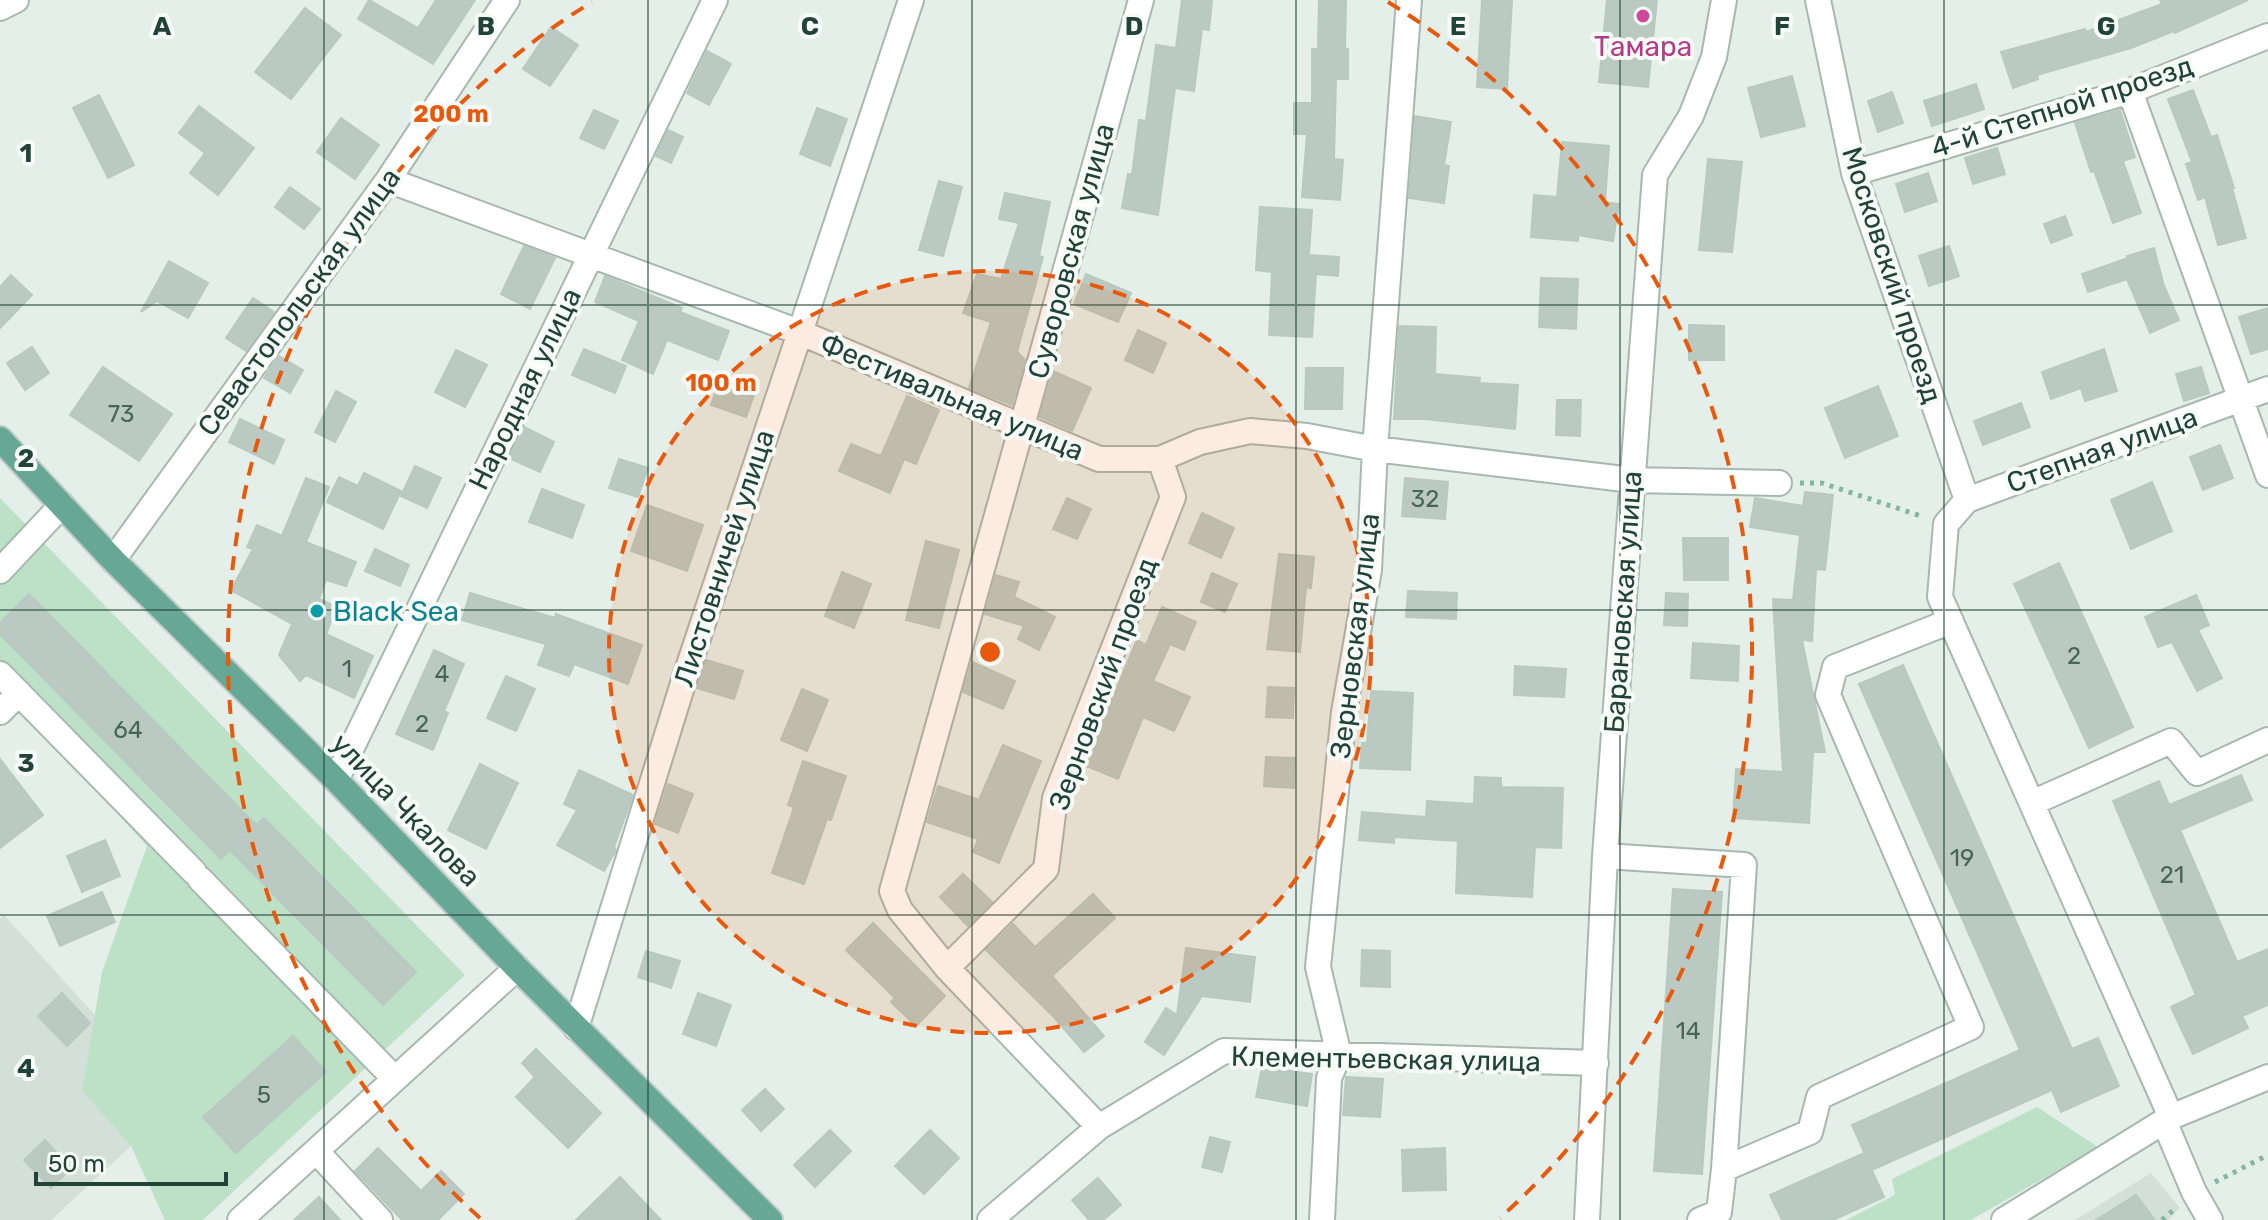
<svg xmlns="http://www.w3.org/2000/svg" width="2268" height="1220" font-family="Rubik,sans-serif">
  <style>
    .built { fill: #d3dfd9 }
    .green { fill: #bde1c6 }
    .building { fill: #bacac3; stroke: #b7c9c1; stroke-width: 2 }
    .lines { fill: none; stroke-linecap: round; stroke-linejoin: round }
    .minor-casing { stroke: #a7b8b1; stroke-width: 28 }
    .major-casing { stroke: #c1cac8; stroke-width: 28 }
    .path { stroke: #83b5a4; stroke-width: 5; stroke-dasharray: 4 6; stroke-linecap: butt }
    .minor { stroke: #fff; stroke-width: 24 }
    .major { stroke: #66a795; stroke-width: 24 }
    .grid { fill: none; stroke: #224339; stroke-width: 2; stroke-opacity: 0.55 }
    .ring { fill: none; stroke: #e8590c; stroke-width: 4; stroke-dasharray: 14 10 }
    .hotel-dot { fill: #d1479c; stroke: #f6fbf8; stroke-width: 3 }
    .culture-dot { fill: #0f9aa8; stroke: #f6fbf8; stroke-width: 3 }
    .labels { text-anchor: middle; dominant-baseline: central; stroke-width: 8; stroke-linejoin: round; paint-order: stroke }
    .number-label { font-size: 24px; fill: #48655c }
    .hotel-label { font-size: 28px; fill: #b23c85; stroke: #f6fbf8 }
    .street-label { font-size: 28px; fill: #224339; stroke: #f6fbf8 }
    .culture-label { font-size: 28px; fill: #0d838f; stroke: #f6fbf8; text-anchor: start }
    .grid-label { font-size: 26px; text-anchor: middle; font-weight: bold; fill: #224339; stroke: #f6fbf8; stroke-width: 8; stroke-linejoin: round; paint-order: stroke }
    .centre { fill: #e8590c; stroke: #f6fbf8; stroke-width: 4 }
    .ring-label { font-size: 24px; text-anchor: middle; font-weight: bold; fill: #e8590c; stroke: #f6fbf8; stroke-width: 8; stroke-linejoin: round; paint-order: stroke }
  </style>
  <rect width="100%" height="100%" fill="#e5efea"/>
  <path class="built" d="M4,915l91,100 -13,76 49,55 -80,74h-51v-302z
    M2151,1173l29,35 -12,12h-93z"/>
  <path class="green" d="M0,498l465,477 -262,245h-38l-34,-74 -49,-55 20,-119 45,-126 -147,-161z
    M2037,1107l61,40 -127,73h-125l49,-25 -3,-16z"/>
  <path class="building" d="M369,0l49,28 18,-28h39l-42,64 -75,-45z
    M1182,0h30l-3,30 -7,-1 -8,62 -19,-3 -17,127 -36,-7 6,-34 4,1 7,-55 7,1 10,-76 20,3z
    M1319,0h27l-1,49h3v30h-12l-2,80 9,1 -3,40 -38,-3 5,-63h-13v-31h18v-54h6z
    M1482,0h30l-5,89 -30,-2z
    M1607,0h50l-9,87 -49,-5z
    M2160,0h88l-73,33 -1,-2 -43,17 -94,27 1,4 -25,9 -12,-36 84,-23 1,3 76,-28z
    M305,8l36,27 -50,64 -36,-27z
    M551,27l27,18 -28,41 -27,-17z
    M707,51l24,13 -22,41 -22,-12z
    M1792,76l13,50 -44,11 -13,-49z
    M1976,84l8,25 -52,17 -8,-25z
    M2193,90l18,47 6,-2 17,53h-2l14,50 -28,7 -13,-48 -7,3 -12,-36 6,-2 -24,-63z
    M1892,92l11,31 -25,9 -10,-31z
    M99,95l35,70 -26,13 -35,-70z
    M199,106l55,42 -36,47 -28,-22 15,-20 -26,-20z
    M817,108l30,11 -17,47 -30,-12z
    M594,110l24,11 -14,28 -24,-11z
    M2120,110l15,47 -12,4 18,52 -28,10 -19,-52 -3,1 -16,-49z
    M1415,116l36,6 -7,43 5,1 -5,37 -35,-5z
    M341,118l38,27 -24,34 -38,-27z
    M668,130l15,7 -12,26 -15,-7z
    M1562,142l47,4 -4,56 14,2 -6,37 -35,-6v6l-47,-4 3,-42 23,2z
    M1997,148l8,26 -32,10 -8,-26z
    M1708,159l34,3 -10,90 -33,-2z
    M1928,173l9,28 -32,11 -9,-28z
    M939,181l23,6 -19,69 -24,-6z
    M290,187l30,22 -16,20 -29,-22z
    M1005,193l45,9 -11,54 4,1 -26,95 8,8 -13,45 -43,-17 22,-66 -28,-9 14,-39 24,5 18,-56 -20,-4z
    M1260,207l52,3 -3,45 30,2 -1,19 -22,-2 -4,63 -43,-2 3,-63 -16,-2z
    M2065,216l7,19 -21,8 -7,-19z
    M524,246l31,12 -25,51 -29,-15z
    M1949,246l10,30 -30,10 -10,-30z
    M2154,248l10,38 15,34 -29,13 -23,-54 -39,13 -6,-18 46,-16 -1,-2z
    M169,261l39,22 -20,35 -31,-17 -16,11z
    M1086,274l45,19 -13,29 -44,-18z
    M11,275l21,20 -32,33v-41z
    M605,276l77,32 -2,4 49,19 -11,29 -51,-20 -14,34 -31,-14 17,-39 -44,-19z
    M1541,278l37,1 -2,50 -37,-2z
    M253,298l21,14 -28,39 -20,-13z
    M2268,308v41l-17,5 -12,-37z
    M1689,325l35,1v34h-35z
    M1399,326l37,1 -1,47 45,4 -1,5 39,2 -3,44 -91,-10h-30z
    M1138,330l28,13 -13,30 -28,-13z
    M32,347l17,26 -24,17 -18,-27z
    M584,349l42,17 -11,27 -43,-18z
    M2104,349l13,42 -32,10 -4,-13 -30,11 -9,-27z
    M456,350l31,15 -22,42 -30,-15z
    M279,356l24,14 -13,23 -26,-15z
    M103,367l69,47 -33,47 -69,-46z
    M2201,367l8,26 -25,8 -8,-27z
    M1306,368h37l-1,41h-37z
    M1053,371l38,17 -19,43 -32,-14z
    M720,379l35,13 -9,25 -35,-12z
    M1878,386l20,50 -53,22 -20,-50z
    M336,391l20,11 -21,40 -20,-10z
    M907,396l32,14 -23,54 -12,-5 -14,34 -51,-22 12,-27 30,12z
    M1557,400h24l-1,36 -24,-1z
    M2021,403l9,24 -47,18 -9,-24z
    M240,419l44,21 -10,24 -45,-22z
    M524,427l30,15 -14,30 -31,-14z
    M2220,445l13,33 -30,12 -13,-33z
    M619,459l29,9 -10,29 -29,-9z
    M415,466l26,12 -14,30 -26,-12z
    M364,473l37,18 -18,38 -56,-27 12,-25 19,9z
    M306,478l23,9 -23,55 50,20 -10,24 -20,-6 -7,19 18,8 -11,27 47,22 -19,42 -48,-23 -6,6 -21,-26 13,-31 -61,-34 22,-41 -6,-2 10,-22 25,11z
    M1405,478l43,4 -3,37 -43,-3z
    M2152,482l20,49 -41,18 -20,-49z
    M542,489l42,16 -12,33 -43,-16z
    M1805,492l28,3 -8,75 -9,-1 -4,72 -10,-1 23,112h-12l-4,71 -76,-5 3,-49 47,3 -10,-173 20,1 7,-65 -50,-8 5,-29 48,8z
    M1067,498l24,11 -14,30 -24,-10z
    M647,505l56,20 -16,46 -56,-20z
    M1202,513l32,15 -13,30 -32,-15z
    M1683,538h45v42h-44z
    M926,541l33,9 -20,78 -33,-8z
    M375,549l34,16 -9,21 -35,-15z
    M1279,554l35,3 -3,31 -5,-1 -6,65 -33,-3z
    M2059,563l74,164 -44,21 -75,-164z
    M842,572l29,12 -17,44 -29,-12z
    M1212,573l25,11 -12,28 -24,-10z
    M996,575l23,7 -5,15 41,20 -16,33 -21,-11 6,-13 -39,-12z
    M1408,591l49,2 -1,26 -50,-2z
    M470,593l85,25 1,-4 86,31 -14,39 -54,-20 -5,12 -31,-11 8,-21 -84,-24z
    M1666,593l22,1 -1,32 -23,-1z
    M29,594l227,231 8,-7 152,154 -33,33 -153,-155 -9,9 -221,-225v-11z
    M2196,595l13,30 -11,5 24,48 -25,13 -25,-49 -14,5 -13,-30z
    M1162,607l34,15 -12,28 -14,-6 -17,37 37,16 -16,34 -31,-14 -25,62 -34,-14 53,-125 9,5z
    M1693,643l46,3 -1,35 -47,-3z
    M434,650l30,14 -20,47 4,2 -15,37 -37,-16z
    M706,660l37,11 -9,28 -37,-11z
    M972,662l43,19 -12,28 -40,-17z
    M1903,665l169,384 26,-11 21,48 -58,26 -9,-22 -180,80 -20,-45 168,-75 -161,-366z
    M1515,666l51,3 -2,28 -50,-2z
    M506,676l29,13 -19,42 -29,-13z
    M1268,687l26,1 -1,30 -27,-1z
    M802,689l26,11 -21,51 -26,-11z
    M1371,691l42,2 -3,77 -50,-2 2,-25h5z
    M1003,745l38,16 -42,102 -26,-11 5,-13 -51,-17 11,-36 41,14z
    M1266,757l29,1 -1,30 -30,-2z
    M0,759l43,56 -43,33z
    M803,761l43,15 -15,44 -4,-1 -23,65 -32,-11 22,-66 -6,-2z
    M480,764l38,19 -32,66 -38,-19z
    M579,770l54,25 -19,52 2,3 -12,21 -47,-26 20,-35 -13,-6z
    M2241,775l11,25 -72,30 57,132 31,-13v56l-26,11 6,12 -55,26 -22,-47 25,-12 -83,-194 46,-20 10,24z
    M1475,777l26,1v9l62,1 -2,60 -26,-1 -3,50 -76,-4 2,-52 -64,-4v6l-35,-3 3,-28 64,5 1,-16 47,3z
    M668,784l25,10 -15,39 -23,-9z
    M105,840l15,36 -38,16 -15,-36z
    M963,874l29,28 -24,24 -28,-29z
    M1673,889l49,3 -20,282 -48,-3z
    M102,892l13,30 -55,24 -13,-30z
    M1093,894l22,24 -63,58 52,60 -20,16 -30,-35 -68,-67 27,-26 22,23z
    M873,923l72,73 -29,30 -25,-24 4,-4 -49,-48z
    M1186,948l69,9 -5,45 -48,-6 -38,59 -19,-13 21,-34 11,7z
    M1362,950l28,1v36l-29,-1z
    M646,951l34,10 -9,27 -33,-11z
    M62,993l28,30 -23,23 -29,-30z
    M698,993l33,12 -15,41 -33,-12z
    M293,1036l33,36 -90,81 -33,-36z
    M536,1049l65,64 -33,35 -52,-51 19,-20 -13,-14z
    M1262,1067l50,7 -5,32 -51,-9z
    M1346,1077l37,2 -3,38 -37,-2z
    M765,1089l19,20 -23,22 -19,-21z
    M830,1130l21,21 -36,36 -21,-22z
    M930,1130l29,28 -35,36 -29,-28z
    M1210,1137l20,5 -8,30 -20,-5z
    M45,1140l26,28 -20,20 -27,-28z
    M378,1148l43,43 20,-20 23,23 -26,26h-36l-47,-49z
    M1445,1148l1,42 -43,1 -1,-41z
    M1864,1153l20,44 -51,23h-51l-12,-25z
    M620,1177l41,43h-85z
    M1098,1178l23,27 -18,15h-14l-17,-20z
    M2136,1195l19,25h-59z
    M319,1197l21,23h-46z"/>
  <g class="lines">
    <g class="minor-casing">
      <path id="minor" d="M1818,0l36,173 113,327
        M0,8l16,-8
        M2130,91l138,384
        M1854,173l276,-82 138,-55
        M388,180l411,152 300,127h61l40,-17 50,-11 57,5 68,13 257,31 147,3
        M113,560l275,-380 119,-180
        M0,571l62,-66
        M0,674l194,198
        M0,712l19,-19
        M336,780l379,-780
        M2032,803l139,-62 26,32 71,-33
        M1605,856l139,9 -20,304
        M200,879l195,200
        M947,968l99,-99 9,-71 118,-301 -13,-38
        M576,1028l109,-351 226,-677
        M2171,1117l-231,-520 6,-73 21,-24 301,-111
        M2164,1121l30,71 16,28
        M1099,1127l-152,-159 -47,-58 -8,-19 249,-891
        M316,1151l64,69
        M240,1220l277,-252
        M990,1220l109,-93 125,-76 372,12
        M1322,1220l7,-142 10,-23 -21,-88 26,-255 25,-142 6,-121 34,-449
        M1587,1220l18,-364 50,-681 36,-59 23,-59 10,-57
        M1700,1220l19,-8 5,-43 86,-37 9,-35 152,-70 -143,-332 7,-28 116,-46
        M2004,1220l167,-103 97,-40"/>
    </g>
    <g class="major-casing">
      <path id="major" d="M0,439l113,121 223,220 181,188 253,252"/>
    </g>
    <path class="path" d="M1800,483h22l102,34
      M2215,1182l53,-27
      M2162,1220l15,-13"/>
    <use href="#minor" class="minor"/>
    <use href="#major" class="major"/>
  </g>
  <path class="grid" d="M324,0v1220M648,0v1220M972,0v1220M1296,0v1220M1620,0v1220M1944,0v1220M0,305h2268M0,610h2268M0,915h2268"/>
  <circle cx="990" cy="652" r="381" fill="#e8590c" fill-opacity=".12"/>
  <g class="ring">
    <circle cx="990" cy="652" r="381"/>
    <path d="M480 1218A762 762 0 0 1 592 2M1388 2A762 762 0 0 1 1500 1218"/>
  </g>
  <circle class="hotel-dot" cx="1643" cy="16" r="8"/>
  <circle class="culture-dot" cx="317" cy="611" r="8"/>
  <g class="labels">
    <g class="number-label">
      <text x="121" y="414">73</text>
      <text x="1425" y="499">32</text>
      <text x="2074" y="656">2</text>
      <text x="347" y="669">1</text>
      <text x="442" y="674">4</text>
      <text x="422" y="724">2</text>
      <text x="128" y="730">64</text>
      <text x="1962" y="858">19</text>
      <text x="2172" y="875">21</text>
      <text x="1688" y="1031">14</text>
      <text x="264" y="1095">5</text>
    </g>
    <g class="hotel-label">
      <text x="1643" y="46">Тамара</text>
    </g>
    <g class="street-label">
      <text transform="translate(2062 107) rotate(-18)">4-й Степной проезд</text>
      <text transform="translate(1071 251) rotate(-75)">Суворовская улица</text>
      <text transform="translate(1892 275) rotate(72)">Московский проезд</text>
      <text transform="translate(299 302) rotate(-54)">Севастопольская улица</text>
      <text transform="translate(525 389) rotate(-64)">Народная улица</text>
      <text transform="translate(952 397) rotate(23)">Фестивальная улица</text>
      <text transform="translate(2102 450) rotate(-20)">Степная улица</text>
      <text transform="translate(724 558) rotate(-72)">Листовничей улица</text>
      <text transform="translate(1623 602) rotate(-86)">Барановская улица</text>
      <text transform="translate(1355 636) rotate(-83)">Зерновская улица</text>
      <text transform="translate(1103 684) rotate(-70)">Зерновский проезд</text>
      <text transform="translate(406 810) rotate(46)">улица Чкалова</text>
      <text transform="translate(1386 1059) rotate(1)">Клементьевская улица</text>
    </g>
    <g class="culture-label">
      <text x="333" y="611">Black Sea</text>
    </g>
  </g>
  <g class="grid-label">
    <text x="162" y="35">A</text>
    <text x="486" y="35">B</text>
    <text x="810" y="35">C</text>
    <text x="1134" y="35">D</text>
    <text x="1458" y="35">E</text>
    <text x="1782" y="35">F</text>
    <text x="2106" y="35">G</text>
    <text x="26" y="162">1</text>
    <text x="26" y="467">2</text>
    <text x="26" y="772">3</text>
    <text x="26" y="1077">4</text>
  </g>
  <circle cx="990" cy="652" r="12" class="centre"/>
  <g class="ring-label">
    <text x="451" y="122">200 m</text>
    <text x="721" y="391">100 m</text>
  </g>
  <path d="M36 1172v12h190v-12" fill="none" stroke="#224339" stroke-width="4"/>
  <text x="48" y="1172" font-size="24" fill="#224339" stroke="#f6fbf8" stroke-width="6" paint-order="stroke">50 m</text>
</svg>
